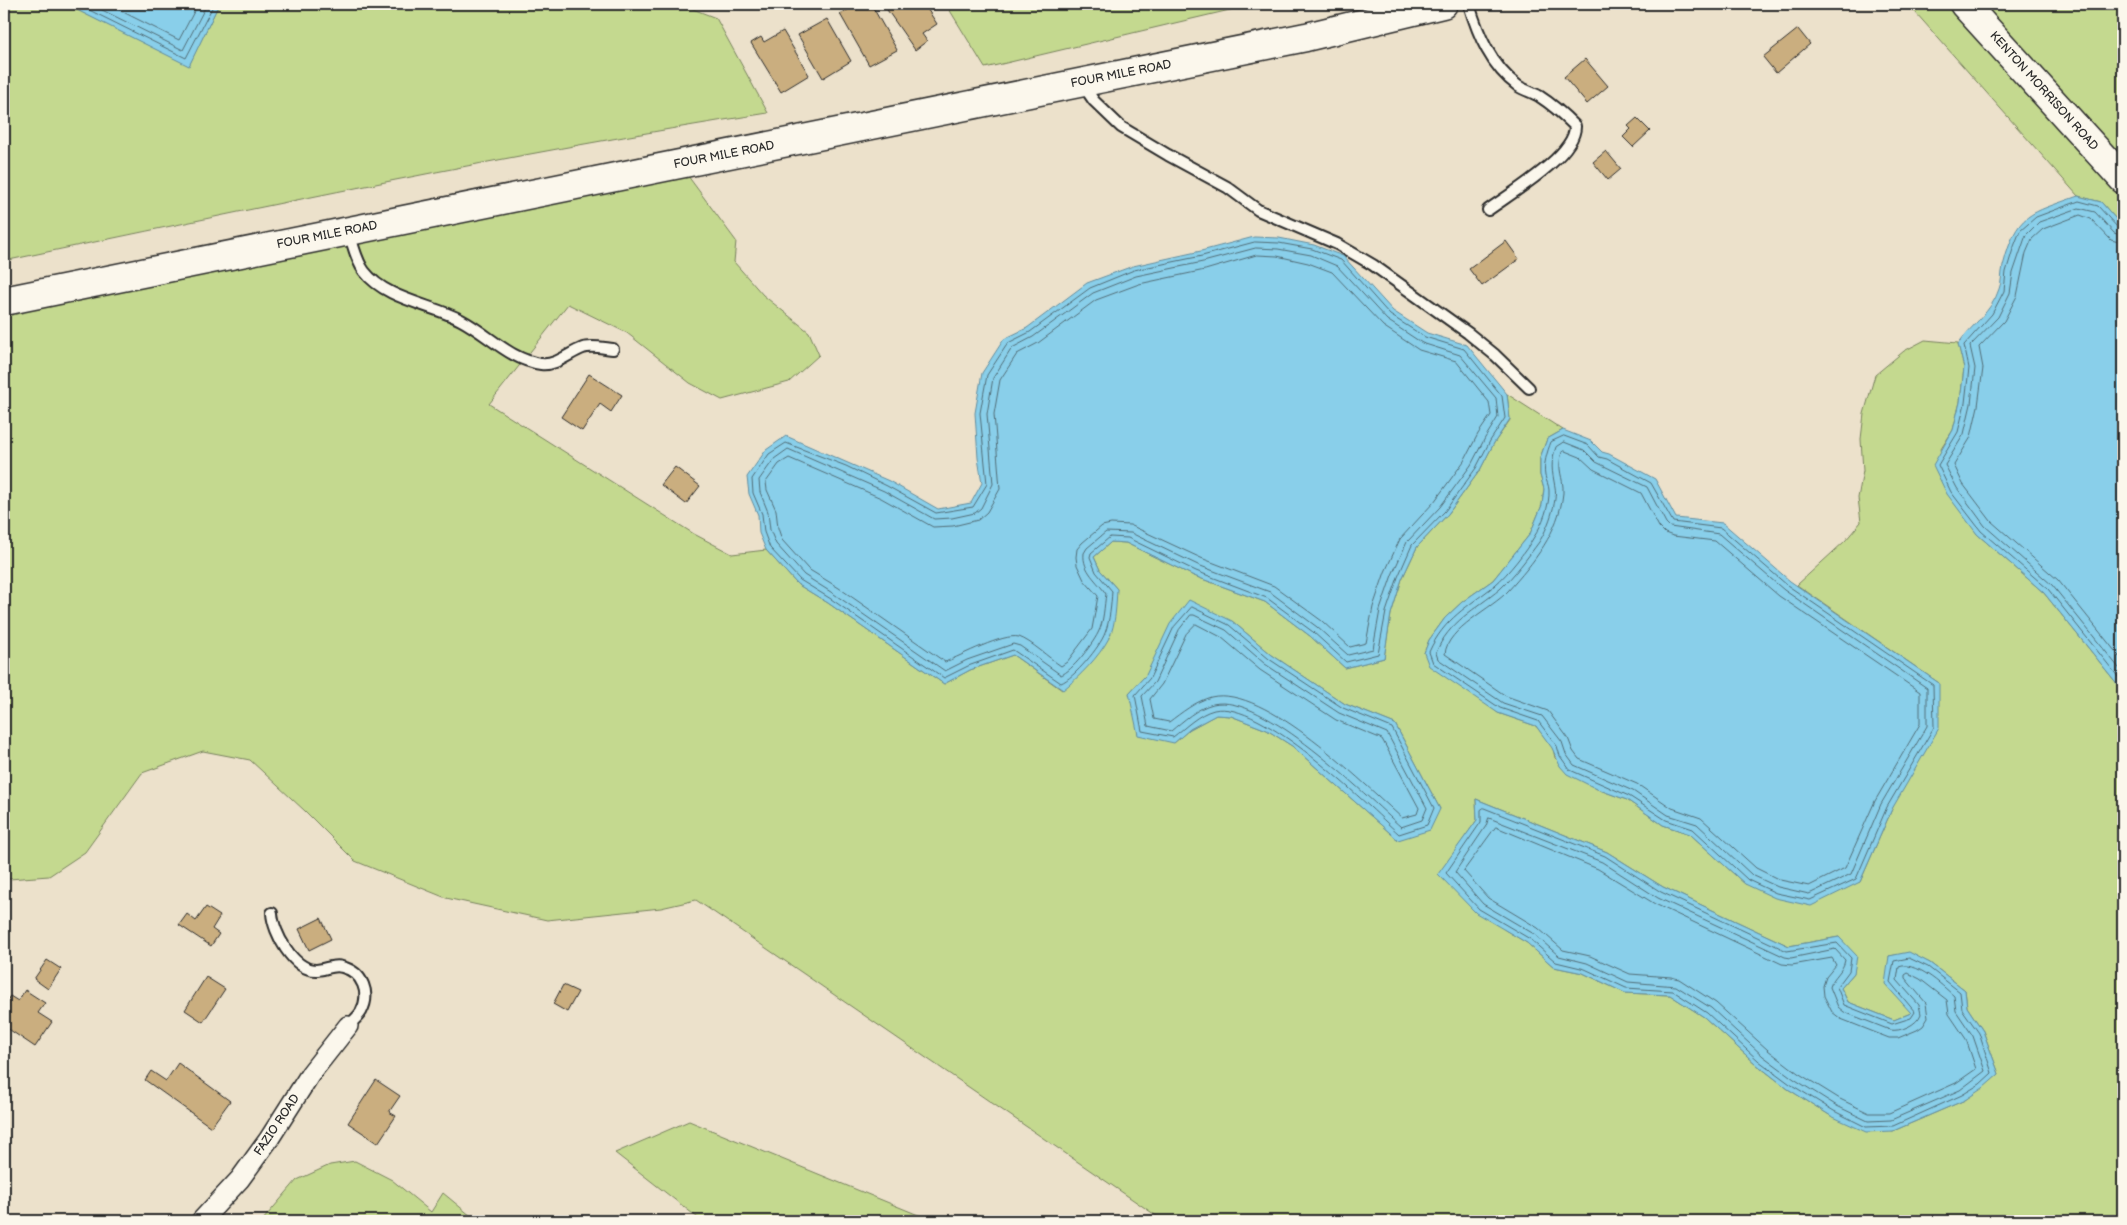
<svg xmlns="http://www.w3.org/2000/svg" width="2127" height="1225" font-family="'Balsamiq Sans',sans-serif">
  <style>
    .green { fill: #c4d98f; stroke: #78825d; fill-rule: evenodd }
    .water { fill: #89cfea; stroke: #638d9e }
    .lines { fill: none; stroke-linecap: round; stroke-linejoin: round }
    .shore { stroke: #516d77; stroke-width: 1 }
    .building { fill: #caae7f; stroke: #2b2b2b }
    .lane-casing { stroke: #2b2b2b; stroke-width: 14 }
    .street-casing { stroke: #2b2b2b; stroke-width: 22 }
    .secondary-casing { stroke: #2b2b2b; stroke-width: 31 }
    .primary-casing { stroke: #2b2b2b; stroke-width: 31 }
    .lane { stroke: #fbf7ec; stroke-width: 10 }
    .street { stroke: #fbf7ec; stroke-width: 19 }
    .secondary { stroke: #fbf7ec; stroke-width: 28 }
    .primary { stroke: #fbf7ec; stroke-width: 28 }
    .labels { text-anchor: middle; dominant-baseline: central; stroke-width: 5; stroke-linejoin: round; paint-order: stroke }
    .street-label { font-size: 12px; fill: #2b2b2b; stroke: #fbf7ec }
  </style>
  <rect width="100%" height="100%" fill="#ece1cb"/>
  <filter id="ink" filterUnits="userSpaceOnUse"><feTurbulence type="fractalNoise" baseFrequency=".02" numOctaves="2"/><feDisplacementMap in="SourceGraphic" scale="10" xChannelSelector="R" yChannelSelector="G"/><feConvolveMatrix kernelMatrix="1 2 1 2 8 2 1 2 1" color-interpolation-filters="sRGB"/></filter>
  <g filter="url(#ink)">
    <path class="green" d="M4,4h61l124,61 30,-61h461l36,14 52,95c-257,40 -510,95 -764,148z
      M946,4h309l-270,64z
      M1908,4h45l170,187v36l-22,-25 -23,-6z
      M1976,4h147v162z
      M685,172l51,69 -2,21 29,33 46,37 10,23 -30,27 -67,18 -32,-17 -63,-50 -59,-29 -79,100 205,130 38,20 34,-4 31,34 31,19 116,81 26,-14 43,-15 49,35 55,-101 -17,-19 -6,-13 17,-15 15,1 68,33 71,26 45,34 35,32 39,-10 7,-44 11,-35 15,-32 31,-33 32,-44 14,-27 16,-23 -3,-26 56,36 -16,9 -7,19v17l4,14 -2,16 -12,29 -37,46 -31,22 -17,16 -16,22 -5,13 74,60 38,13 17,22 2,10 23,20 19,11 30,11 36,25 27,9 55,50 115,-2 32,-73 47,-126 -142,-98 48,-44 16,-19 -3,-24 5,-27 -2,-32 3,-25 11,-39 29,-24 21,-11 33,3 6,25 -4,34 -7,28 -12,19 36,85 67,59 79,98v530h-959l-468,-321 -35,8 -114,12 -101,-22 -91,-37 -50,-50 -55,-51 -47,-9 -61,22 -57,79 -36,24 -40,3 -5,-3v-565zM1232,621l40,34 73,49 50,20 45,85 -42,31 -106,-94 -25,-16 -36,-14 -15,-1 -26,14 -16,14 -45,-50 17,-18zM1476,799l131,53 56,35 126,59 50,-9 15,36 -13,15 7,14 46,18 17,-7 -22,-57 20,-3 21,10 35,27 2,17 16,24 16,43 -34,26 -72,31 -62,-15 -43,-27 -32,-25 -52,-47 -34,-22 -45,-2 -42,-20 -29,-6 -27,-24 -22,-13 -66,-56 38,-54z
      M689,1121l244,100h-231l-87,-68z
      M355,1161l37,19 39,32 12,-19 34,28h-215l35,-41 33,-15z"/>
    <path class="water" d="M65,4h154l-30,62z
      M2078,196l23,6 22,25v464l-79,-98 -67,-59 -30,-40 -14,-29 20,-35 7,-28 4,-34 -6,-24c13,-19 34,-32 41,-55 3,-7 2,-15 4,-23 14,-54 26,-52 75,-70z
      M1254,237l25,1 35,7 29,11 50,55 34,22 40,12 40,49 3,25 -16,24 -14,27 -32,44 -31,33 -15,32 -11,35 -7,44 -39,10 -35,-32 -45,-34 -71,-26 -68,-33 -15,-1 -17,15 6,13 17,19c-1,16 -1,35 -8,49 -10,19 -30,39 -46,52l-50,-35 -43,15 -26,14 -116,-81 -31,-19 -31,-34 -7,-17 -1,-18 -9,-21 -2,-17 19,-27 20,-14 103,45 49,28 33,-6 11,-20 -4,-25 -3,-45 7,-40 22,-34 23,-11 60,-45 46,-17 68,-15z
      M1563,430l28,11 11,11 7,2 46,25 21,39 47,5 67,58 149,102v45l-47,81 -32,73 -49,24 -36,-8 -30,-14 -55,-50 -27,-9 -36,-25 -30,-11 -30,-15 -7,-8 -8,-18 -16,-22 -38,-13 -69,-47 -5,-13 5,-13 16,-22 17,-16 31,-22 37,-46 12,-29 2,-16 -4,-14v-17l7,-19z
      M1189,600l43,21 40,34 73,49 50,20 45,85 -10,21 -32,10 -106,-94 -25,-16 -36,-14 -15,-1 -26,14 -16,14 -36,-8 -9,-42 17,-18 24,-51z
      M1476,799l131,53 56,35 126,59 50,-9 18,19 -3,17 -13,15 7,14 46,18 17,-7 -26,-29 4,-28 20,-4 21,11 35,27 2,17 16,24 16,43 -16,14 -18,12 -72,31 -27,1 -35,-16 -43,-27 -32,-25 -52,-47 -34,-22 -45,-2 -42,-20 -29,-6 -27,-24 -51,-30 -38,-39 39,-54z"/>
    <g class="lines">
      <path class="shore" d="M77,4l109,54 28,-54
        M90,4l93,46 24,-46
        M107,4l72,36 19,-36
        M2123,229l-5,-1 -20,-22 -19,-5 -43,16 -16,14 -7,18 -7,23 -2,19 -12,23 -28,31 5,23 -4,35 -7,29 -20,33 13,27 30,39 67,58 75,94
        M2123,236l-9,-3 -19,-21 -16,-4 -40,14 -13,13 -13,38 -3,20 -12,24 -28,29 5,22 -4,36 -7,30 -19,31 12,23 28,38 67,59 71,88
        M1255,242l24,1 33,6 29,11 49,55 35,22 39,12 38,47 3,22 -15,23 -14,27 -31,43 -33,34 -14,32 -12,35 -8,42 -32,8 -33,-30 -46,-34 -71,-27 -68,-33 -18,-1 -19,16 -1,4 6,15 16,19c-1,14 -2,29 -7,42 -5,14 -31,45 -44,50l-48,-33 -45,16 -24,12 -113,-79 -31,-19 -30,-32 -6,-16 -2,-18 -9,-21 -1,-14 17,-25 17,-11 60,23 41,20 49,27 37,-6 14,-23 -7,-71 7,-38 21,-32 22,-11 60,-44 44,-18 68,-14z
        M2123,243l-12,-3 -20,-21 -11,-4 -37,14 -11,10 -6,14 -9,43 -13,25 -25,26 4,21 -5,38 -7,31 -17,28 9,19 28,37 67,59 65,81
        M1256,248l22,1 33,6 26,11 50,54 35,23 38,12 36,43 2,19 -13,21 -14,27 -31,42 -33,35 -15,33 -12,35 -7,39 -25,6 -31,-28 -47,-35 -72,-27 -67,-32 -25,-1 -19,16 -3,5c-2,18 14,28 22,41 -2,12 -2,28 -8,39 -6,12 -26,38 -37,42l-41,-29 -7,-2 -46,16 -22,11 -111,-77 -30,-19 -28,-31 -6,-14 -2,-18 -8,-20 -1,-12 15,-21 14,-10 96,42 50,28 18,-1 23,-5 6,-5 12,-24 -6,-70 6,-36 19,-30 21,-11 60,-44 43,-17 67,-14z
        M1257,255l20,1 31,7 24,9 51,54 36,24 37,11 33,41 2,13 -13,19 -14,27 -30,41 -34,37 -15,33 -12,35 -7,36 -16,4 -28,-26 -48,-35 -73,-28 -71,-33 -19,-1 -9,2 -20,17 -5,6 -1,8 1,8 7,15 14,16 -6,33 -25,33 -6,4c-12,-8 -30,-25 -42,-29 -16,-4 -58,19 -74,25l-106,-74 -31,-19 -26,-29 -4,-12 -2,-18 -9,-20 -1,-8 13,-18 10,-6 92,40 52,29 20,-1 25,-6 9,-8 13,-23 -6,-75 6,-34 17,-26 21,-11 58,-43 43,-16 66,-14z
        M1564,436l24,9 11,12 8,2 44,24 22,39 48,6 66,57 146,100 1,42 -47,80 -31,72 -46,21 -34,-7 -28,-13 -55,-51 -27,-9 -37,-24 -59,-26 -10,-14 -3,-10 -19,-25 -38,-13 -67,-45 -4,-11c15,-34 39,-45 66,-67 13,-11 31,-34 39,-48 8,-12 16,-32 15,-47 0,-4 -3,-10 -4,-14 -2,-11 2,-24 6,-34z
        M1564,442l20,8 12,12 51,25 19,36 4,4 49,7 65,56 143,98v38l-46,78 -30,70 -42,20 -31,-7 -26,-12 -55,-51 -29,-9 -35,-24 -59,-26 -8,-11 -4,-12 -20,-26 -39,-13 -65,-44 -2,-6c12,-31 40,-44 64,-64 14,-13 28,-32 39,-47 8,-12 19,-41 16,-55 -3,-17 -5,-23 1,-40z
        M1565,451l15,6 13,12 48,24 18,34 6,6 8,3 42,5 64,55 141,96v32l-45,77 -30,67 -36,18 -29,-6 -24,-12 -55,-50 -29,-10 -35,-24 -58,-25 -6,-8 -5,-13 -20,-27 -42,-15 -61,-42c2,-26 48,-46 63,-63 26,-29 51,-59 55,-98 1,-17 -7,-22 -1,-41z
        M1192,607l37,18 40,34 74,49 49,20 42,80 -7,17 -28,9c-34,-31 -138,-135 -185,-124 -16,4 -29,18 -41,27l-31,-6 -7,-36 15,-17 24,-51z
        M1191,615h3l32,15 39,34 74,49 48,20 40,75 -5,12 -21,7c-36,-32 -138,-135 -188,-123 -16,4 -30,17 -42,27l-23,-5 -6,-30 13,-14 24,-52z
        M1196,624l25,13 39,33 76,50 46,19 37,69 -2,6 -15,4c-38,-34 -137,-134 -191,-121 -15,4 -30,16 -42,25l-15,-3 -4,-20 12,-15 24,-50z
        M1484,808l121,48 56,36 126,59 50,-8 14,15 -2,13 -12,16 7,18 48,19 19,-6 4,-6 -25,-30 4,-21 15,-3 19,9 32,25 2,17 17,24 13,40 -12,11 -18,11 -69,31 -27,1 -32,-16 -44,-27 -31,-23 -52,-48 -34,-22 -47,-3 -41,-19 -29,-7 -26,-23 -51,-30 -33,-36 35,-51v-12z
        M1489,818l113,44 56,36 127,59 6,1 44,-9 10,11c-2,12 -12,16 -15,27l8,20 6,5 46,18c10,2 27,-5 31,-16l-2,-9 -22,-25 2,-13c16,-7 43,18 55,29l2,15 17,25 12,35 -25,19 -69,30 -23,1 -31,-15 -43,-27 -31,-23 -52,-48 -35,-22 -48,-4 -41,-19 -28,-7 -25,-22 -51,-30 -28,-32 31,-46z
        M1496,827l102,42 57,35 127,60 10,1 40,-7 4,7 -10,12 -3,9 1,10 8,16 9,7 48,19h9l19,-8 6,-4 5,-8 -2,-15 -21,-25v-3l3,-2 12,6 27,21 2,14 17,25 10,30 -20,14 -67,30h-20l-29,-14 -42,-26 -30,-23 -52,-47 -37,-24 -8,-2 -41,-3 -40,-18 -27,-6 -25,-22 -50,-30 -24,-27z"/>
    </g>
    <path class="building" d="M859,4h12l26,46 -28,15 -29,-51z
      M883,4h41l13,20 -15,10 5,7 -12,9z
      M827,19l24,42 -28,17 -25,-43z
      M1798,29l12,15 -34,29 -13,-16z
      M783,31l26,44 -28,17 -30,-49 10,-6 3,5z
      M1585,59l23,27 -21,18 -23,-27z
      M1637,118l13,13 -17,16 -10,-10 8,-8 -3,-3z
      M1606,151l15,18 -13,11 -15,-18z
      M1506,241l13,18 -37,27 -13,-17z
      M589,374l33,21 -11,17 -11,-8 -18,27 -21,-14z
      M675,467l25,19 -14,18 -25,-19z
      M206,907l14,9 -8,13 7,5 -8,12 -32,-21 8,-11 9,7z
      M321,918l10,21 -22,11 -10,-21z
      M47,960l14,9 -13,20 -14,-10z
      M206,977l19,12 -22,33 -18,-12z
      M563,985l15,7 -11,20 -14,-8z
      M25,990l20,13 -7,10 14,9 -17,25 -31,-21v-21l6,-9 8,5z
      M178,1063l52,38 -19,26 -66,-47 6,-9 15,10z
      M376,1080l24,16 -11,16 7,4 -18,27 -30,-20z"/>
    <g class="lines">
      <g class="lane-casing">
        <path id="lane" d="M1469,4c9,31 22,62 49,82 6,4 14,6 21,10 14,9 25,19 36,30 1,29 -65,68 -87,84
          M1083,85l11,16 27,26 47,28 59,32 31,23 79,34 36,21 95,68 27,22 34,33
          M349,232c4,13 7,28 15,39 22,29 67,33 97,49 27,14 49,40 80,44 15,2 28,-11 42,-16 7,-3 21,0 30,1
          M272,913c1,19 21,57 44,57 8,0 18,-6 26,-3 21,5 29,27 19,45 -3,5 -9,10 -13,14"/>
      </g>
      <g class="street-casing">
        <path id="street" d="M201,1221l39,-42 29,-40 42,-66 37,-47"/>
      </g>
      <g class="secondary-casing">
        <path id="secondary" d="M4,301l1302,-264 137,-33"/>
      </g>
      <g class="primary-casing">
        <path id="primary" d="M1964,4l159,175"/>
      </g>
      <use href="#lane" class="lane"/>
      <use href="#street" class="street"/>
      <use href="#secondary" class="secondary"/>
      <use href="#primary" class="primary"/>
    </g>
  </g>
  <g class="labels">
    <g class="street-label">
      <text transform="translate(1121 74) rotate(-11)">FOUR MILE ROAD</text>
      <text transform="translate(2044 91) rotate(48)">KENTON MORRISON ROAD</text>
      <text transform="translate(724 155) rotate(-11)">FOUR MILE ROAD</text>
      <text transform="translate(327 235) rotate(-11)">FOUR MILE ROAD</text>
      <text transform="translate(277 1125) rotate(-56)">FAZIO ROAD</text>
    </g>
  </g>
  <rect width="2127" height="1225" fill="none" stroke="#fbf7ec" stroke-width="20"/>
  <rect x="10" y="10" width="2107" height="1205" fill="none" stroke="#2b2b2b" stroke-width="2" filter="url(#ink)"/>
</svg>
